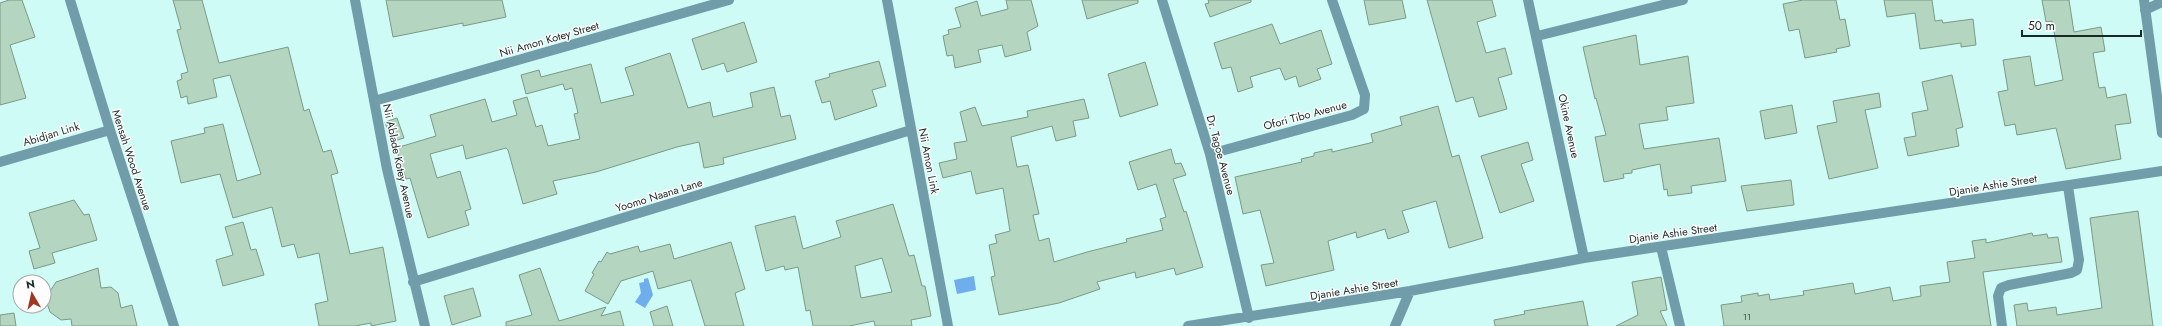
<svg xmlns="http://www.w3.org/2000/svg" width="2162" height="326" font-family="Jost,sans-serif">
  <style>
    .water { fill: #6eaeec }
    .building { fill: #b4d5bf; stroke: #7b9a86; fill-rule: evenodd }
    .lines { fill: none; stroke-linecap: round; stroke-linejoin: round }
    .minor { stroke: #719daa; stroke-width: 10 }
    .labels { text-anchor: middle; dominant-baseline: central; stroke-width: 3; stroke-linejoin: round; paint-order: stroke }
    .number-label { font-size: 9px; fill: #3e534c }
    .street-label { font-size: 11px; fill: #172826; stroke: #fdfdfd }
  </style>
  <rect width="100%" height="100%" fill="#cefbf5"/>
  <path class="water" d="M974,276l2,14 -19,4 -3,-14z
    M648,278l5,17 -8,13 -10,-6 6,-9 -2,-10 5,-1v-3z"/>
  <path class="building" d="M9,0h13l13,37 -25,8 16,53 -26,7v-102z
    M173,0h29l17,63 69,-16 16,64 5,-2 14,43 8,-2 7,23 -7,2 19,79 33,-7 13,74 -25,5v-3l-16,3h-36l-4,-22 13,-3 -9,-48 -21,5 -4,-14 -12,3 -10,-40 -39,11 -13,-44 -39,9 -10,-42 34,-8 -1,-5 19,-4 14,57 24,-7 -31,-99 -17,4 4,18 -29,7 -1,-8 -6,2 -4,-17 5,-2 -1,-5 7,-2 -11,-42 4,-1z
    M386,0h116l4,17 -43,9v-3l-70,14z
    M1006,0h25l7,26 -11,6 4,18 -26,7 -3,-12 -24,5 3,12 -26,6 -2,-13 -6,1 -4,-20 6,-2 -1,-4 13,-3 -6,-19 22,-7 4,15 27,-7z
    M1082,0h56v3l-51,16z
    M1208,0h43v2l-41,15 -5,-13 4,-1z
    M1364,0h38l4,18 -37,7z
    M1427,0h65l4,16 -19,6 9,31 19,-5 7,26 -14,4 9,31 -28,8 -6,-20 -17,5z
    M1803,0h33l4,20 5,-1 5,27 -14,3 1,3 -32,6 -6,-29 -10,2 -6,-27z
    M1884,0h48l3,21 7,-1 1,3 30,-4 3,26 -15,2v-4l-41,6 -5,-36 -28,4z
    M2042,0h27l5,32 27,-5 4,24 -12,2 6,35 6,-1 2,11 19,-4 5,29 -16,2 6,34 -55,10 -10,-41 -39,7 -2,-11 -10,2 -7,-34 10,-2 -5,-30 27,-4 5,30 28,-6 -11,-59 -6,1z
    M744,22l13,40 -30,10 -3,-9 -22,7 -10,-31z
    M1272,24l8,20 41,-14 11,34 -15,5 4,10 -22,8 -3,-11 -11,4 -5,-12 -30,9 3,10 -15,5 -7,-25 -9,2 -8,-26z
    M1636,35l4,30 48,-9 6,47 -28,4 2,13 -29,4 5,25 75,-11 7,43 -35,5 1,7 -24,3 -1,-7 -3,1 -4,-26 -28,6v3l-9,1 1,4 -20,4 -9,-45 11,-2 -10,-37 -1,1 -12,-52z
    M670,53l18,55 22,-6 3,15 40,-10 -3,-14 24,-6 7,30 9,-2 6,24 -73,19 1,6 -20,4 -5,-26 -22,5 -81,25 -43,9 4,13 -34,10 -15,-54 -2,-2 -40,11 -3,-14 -33,9 7,24 23,-7 11,38 -6,2 4,14 -41,13 -18,-60 -4,1 -10,-31 40,-12 -6,-21 55,-16 7,23 25,-7 -4,-14 14,-4 9,30 6,-2 6,21 32,-7 -6,-25 4,-1 -6,-25 -7,2 -2,-6 -37,10 -5,-19 18,-5 2,7 50,-13 10,39 33,-8 -9,-27z
    M879,61l7,25 -14,4 5,16 -42,14 -5,-19 -8,2 -7,-22 15,-4 -1,-3z
    M1145,62l13,43 -38,12 -12,-43z
    M1952,75l11,52 -7,2 3,17 -51,10 -4,-18 12,-2 -4,-23 16,-3 -6,-28z
    M1879,93l2,14 -16,3 13,58 -49,11 -12,-53 20,-4 -4,-21z
    M1084,99l5,19 -16,3 3,15 -20,5 -4,-15 -41,11 6,30 11,-2 11,49 -6,1 6,26 10,-3 5,24 33,-10 40,-10 -1,-3 37,-9 -3,-11 6,-2 -10,-33 -18,6 -9,-28 42,-13 4,15 6,-1 5,12 -13,4 11,33 2,-1 17,56 -27,8 -2,-7 -38,10 -1,-6 -38,10 3,7 -41,14 -60,12 -8,-38 4,-1 -6,-31 8,-2 -2,-8 15,-4 -7,-43 -27,6 -5,-23 -28,7 -4,-15 18,-4 -3,-16 13,-2 -7,-29 15,-5 7,19 46,-9 -1,-6z
    M1792,105l5,28 -32,6 -5,-28z
    M1438,106l14,51 7,-2 24,83 -34,10 -13,-47 -34,10 7,21 -21,7 -3,-10 -28,9 -1,-6 -28,9 6,29 -68,16 -5,-21 13,-2 -14,-53 -17,4 -8,-37 67,-15 -1,-3 13,-3v-3l18,-4v3l38,-9 3,-1 -2,-8 31,-9 -2,-8z
    M397,118l7,20 -13,4 -6,-20z
    M1528,142l5,18 -12,4 13,37 -34,12 -19,-57z
    M1791,180l3,25 -47,6 -6,-25z
    M74,200l10,15 5,-1 8,26 -45,13 3,10 -21,6 -5,-18 11,-3 -11,-35z
    M893,204l16,52 5,-1 8,31h3l6,30 -20,4 1,6h-37l-1,-5 -25,5h-36l-3,-16 -4,1 -8,-44 -13,3 -1,-4 -18,5 -11,-45 40,-10 8,33 38,-12 -5,-16zM882,258l10,34 -31,6 -6,-32z
    M2138,211l15,115h-136l-3,-21 13,-2 1,8 28,-4 1,8 45,-7 -12,-90z
    M243,222l8,28 5,-1 8,26 -41,11 -7,-26 17,-5 -8,-28z
    M2032,233l1,3 14,-2 1,4 10,-1 4,25 -79,10 8,54h-267l-3,-21 21,-3 -1,-6 17,-3v3l11,-2 1,6 34,-5 -1,-4 50,-8 2,11 35,-7 3,14 28,-5 -1,-10 30,-4 -3,-20 28,-4 -3,-17 14,-2v4z
    M731,242l14,47 -10,4 9,33h-39l-14,-46 -33,9 -5,-18 -32,10 -13,23 -23,-13 9,-17 -2,-1 7,-12 2,1 6,-10 3,2 28,-8 2,6 30,-8 4,15z
    M98,268l3,20 10,-1 7,6 3,15 11,-3 5,21h-65l-1,-7 -10,1 -11,-8 -3,-9v-7l9,-14z
    M540,268l19,53 47,-14 -5,9 19,-5 4,15h-118v-4l26,-7 -13,-40z
    M1661,277l6,33 -7,1 7,15h-51l22,-11 -6,-33z
    M473,288l8,28 -29,9 -8,-29z
    M1583,301l5,25h-93l-1,-6 31,-6 -1,-3z
    M667,306l6,20h-19l-4,-14z
    M14,313l2,13h-16v-11z"/>
  <g class="lines">
    <path class="minor" d="M70,0l40,130 64,196
      M355,0l32,169 38,157
      M887,0l61,326
      M1162,0l48,154 39,164
      M1528,0l56,258
      M2144,0l18,133
      M2145,10l17,-8
      M1537,36l146,-36
      M374,101l355,-101
      M1210,154l142,-39 12,-6 1,-14 -33,-95
      M0,162l110,-32
      M1661,247l19,79
      M413,282l498,-152
      M1188,326l222,-35 174,-33 578,-87
      M1395,326l15,-35
      M2002,326l-4,-30 3,-8 8,-3 62,-12 6,-3 2,-10 -11,-74"/>
  </g>
  <g class="labels">
    <g class="number-label">
      <text x="1747" y="316">11</text>
    </g>
    <g class="street-label">
      <text transform="translate(549 39) rotate(-16)">Nii Amon Kotey Street</text>
      <text transform="translate(1305 115) rotate(-15)">Ofori Tibo Avenue</text>
      <text transform="translate(1569 126) rotate(78)">Okine Avenue</text>
      <text transform="translate(51 134) rotate(-17)">Abidjan Link</text>
      <text transform="translate(1221 155) rotate(75)">Dr. Tagoe Avenue</text>
      <text transform="translate(132 160) rotate(72)">Mensah Wood Avenue</text>
      <text transform="translate(399 161) rotate(78)">Nii Ablade Kotey Avenue</text>
      <text transform="translate(929 161) rotate(79)">Nii Amon Link</text>
      <text transform="translate(1993 185) rotate(-9)">Djanie Ashie Street</text>
      <text transform="translate(659 195) rotate(-17)">Yoomo Naana Lane</text>
      <text transform="translate(1673 233) rotate(-8)">Djanie Ashie Street</text>
      <text transform="translate(1354 289) rotate(-9)">Djanie Ashie Street</text>
    </g>
  </g>
  <g transform="translate(32 294) rotate(351)"><circle r="19" fill="#fdfdfd" stroke="#a1a8a7"/>
  <path d="M0-3L7 15L0 10L-7 15Z" fill="#a03721"/>
  <text y="-6" font-size="11" font-weight="bold" text-anchor="middle" fill="#172826">N</text>
  </g>
  <path d="M2022 30v6h119v-6" fill="none" stroke="#172826" stroke-width="2"/>
  <text x="2028" y="30" font-size="12" fill="#172826" stroke="#fdfdfd" stroke-width="3" paint-order="stroke">50 m</text>
</svg>
